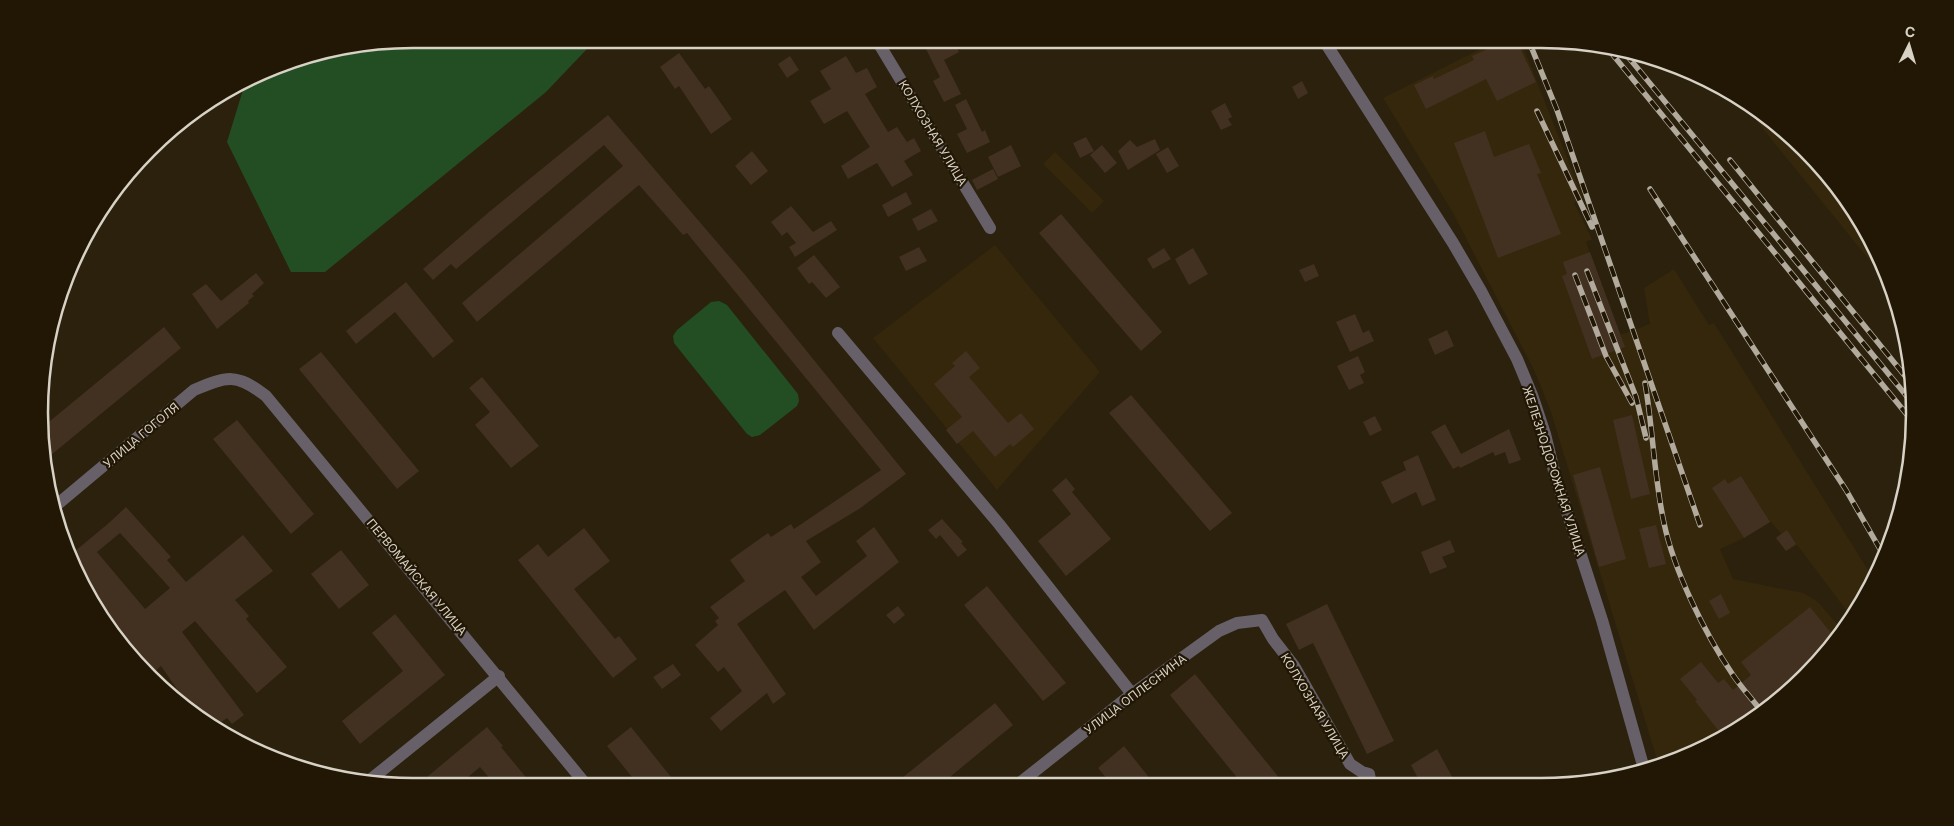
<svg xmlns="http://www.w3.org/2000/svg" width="1954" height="826" font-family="Inter,sans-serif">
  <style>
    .built { fill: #35270c }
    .green { fill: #234e23 }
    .building { fill: #423121; fill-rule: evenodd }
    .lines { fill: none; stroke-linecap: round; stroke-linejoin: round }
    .minor { stroke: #676068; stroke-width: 12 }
    .rail-casing { stroke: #b2ab9d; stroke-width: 5.5 }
    .rail { stroke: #211704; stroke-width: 4; stroke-dasharray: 11; stroke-linecap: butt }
    .labels { text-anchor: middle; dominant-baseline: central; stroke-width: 4.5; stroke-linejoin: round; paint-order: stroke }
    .street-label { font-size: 12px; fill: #d8d1c5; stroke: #211704 }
    .rim { fill: none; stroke: #d8d1c5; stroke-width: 2.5 }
  </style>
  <rect width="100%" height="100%" fill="#2b210d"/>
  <path class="built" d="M1500,39h20l63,159 -9,5 18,36 -6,3 34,93 30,-11 -6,-36 30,-19 35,56 5,-2 159,255 -20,41 -56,-74 -11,6 -10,-14 5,-3 -10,-12 -27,16 -24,11 13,30 70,14 14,8 26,30 -55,64 -104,64 -25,7 -109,-357 -16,-39 -81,-157 -70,-115z
    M1733,92l55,39 50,54 39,62 15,41z
    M1055,152l49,49 -12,12 -49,-49z
    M995,245l105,127 -103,118 -124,-152z"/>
  <path class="green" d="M413,39h180l-7,11 -40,42 -221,180h-34l-64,-130 19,-62 46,-21z
    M719,301l8,4 71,89 1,7 -2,5 -37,29 -8,2 -5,-3 -73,-91 -1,-7 4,-6 34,-28z"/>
  <path class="building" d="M921,39h31l7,13 -15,8 17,34 -17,8 -11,-21 7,-4z
    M1510,39h6l20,43 -39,19 -11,-22 -60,30 -12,-24 19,-9 1,3 40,-19 -2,-4z
    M679,53l26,36 4,-3 23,33 -21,15 -32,-48 -4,3 -15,-22z
    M790,56l9,14 -12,8 -9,-14z
    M846,56l10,17 11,-5 10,19 -12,7 23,38 9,-5 10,15 7,-4 7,13 -17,10 9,14 -21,12 -15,-24 -29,16 -7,-13 29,-19 -23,-36 -23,13 -14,-23 21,-12 -11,-18z
    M1302,81l6,12 -10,6 -6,-12z
    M966,99l16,33 3,-2 5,12 -23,11 -10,-19 10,-5 -12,-24z
    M1225,103l7,14 -4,2 4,6 -11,5 -10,-19z
    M608,115l138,161 160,198 -47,35 -53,32 15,21 -20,15 15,19 51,-40 -11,-15 18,-14 25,35 -85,68 -29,-40 -48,34 49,70 -13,10 -6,-11 -46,38 -11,-13 32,-27 -18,-24 -6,5 -23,-27 23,-20 -3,-4 4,-3 -9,-11 35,-26 -15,-21 38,-27 3,4 20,-13 3,5 87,-59 -194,-237 -4,2 -44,-50 -162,137 -15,-19 161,-137 -19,-21 -148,124 -5,-5 -18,16 -10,-11 66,-57z
    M1485,131l9,26 35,-13 12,29 -4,1 24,60 -63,24 -44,-115z
    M1086,137l8,14 -14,7 -7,-15z
    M1155,139l5,11 -32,20 -10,-19 12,-11 7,7z
    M1011,145l10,21 -23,11 -10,-20z
    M1102,145l15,18 -12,10 -15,-18z
    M1168,147l11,19 -12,7 -11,-19z
    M752,151l16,20 -17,14 -16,-19z
    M993,169l5,10 -21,11 -5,-10z
    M906,192l6,12 -24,13 -6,-12z
    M791,206l22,26 18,-11 6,9 -42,27 -6,-10 7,-4 -9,-11 -5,4 -11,-14z
    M931,209l7,12 -20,10 -6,-12z
    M1061,214l101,118 -21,19 -102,-118z
    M919,247l8,14 -21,10 -7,-14z
    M1164,248l7,11 -18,10 -6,-10z
    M1193,248l15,26 -19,11 -14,-26z
    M1590,252l35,95 -33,12 -30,-83 5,-2 -4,-12z
    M814,255l26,32 -14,11 -14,-16 -3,2 -12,-16z
    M1314,264l5,12 -14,6 -6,-12z
    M256,273l8,10 -12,11 2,2 -6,5 1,2 -32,26 -25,-35 14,-10 15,17z
    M406,282l48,59 -21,17 -38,-46 -39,32 -10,-13z
    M1355,314l8,19 6,-3 5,11 -24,11 -14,-30z
    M164,327l17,21 -136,112 -1,-34z
    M1447,330l7,16 -19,9 -7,-16z
    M966,351l14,17 -11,9 39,46 13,-10 13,16 -21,18 -3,-3 -15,13 -22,-26 -16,13 -11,-14 16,-13 -28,-33 21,-18 -3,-3z
    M321,352l98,119 -22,18 -98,-120z
    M1358,356l7,16 -5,3 4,8 -15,7 -12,-24z
    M482,377l57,69 -28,22 -36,-43 15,-13 -21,-24z
    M1131,395l101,118 -22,18 -101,-118z
    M1632,415l18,79 -19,5 -18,-79z
    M1375,416l7,14 -12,6 -7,-14z
    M237,420l77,94 -23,20 -78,-95z
    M1445,424l16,30 48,-25 12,31 -12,4 -4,-12 -10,4 -2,-4 -33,16 -1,-2 -6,3 -22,-37z
    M1418,455l18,45 -14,6 -6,-14 -24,12 -11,-22 25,-12 -3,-8z
    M1600,467l26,92 -27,8 -26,-92z
    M1741,476l29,46 -26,16 -32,-50 13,-9 3,5z
    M1066,478l9,11 -3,3 39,47 -45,37 -28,-35 33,-27 -19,-24z
    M126,507l45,50 -4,3 19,22 57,-47 30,36 -38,29 14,16 -3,3 41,48 -30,26 -62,-72 -13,11 62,83 -12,9 -5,-6 -11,8 -21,-11 -34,-49 -9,8 -50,-53 -34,-64 42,-35zM120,533l50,55 -25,21 -48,-57z
    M942,519l21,23 -2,1 6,7 -9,7 -18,-22 -4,4 -8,-9z
    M1656,525l10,39 -17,4 -10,-39z
    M584,528l26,33 -36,28 41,50 4,-3 18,23 -24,19 -95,-118 20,-16 10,13z
    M1787,530l9,14 -10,7 -10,-13z
    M1450,540l5,12 -13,5 5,10 -17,7 -9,-22z
    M341,550l28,35 -30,24 -28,-35z
    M987,586l79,97 -23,18 -79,-96z
    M1721,594l9,19 -11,6 -10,-18z
    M1327,604l67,137 -27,13 -54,-111 -14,7 -13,-26z
    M898,606l7,9 -11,9 -8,-9z
    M1810,607l26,32 -48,56 -66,40 -27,-34 2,-1 -17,-21 21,-17 17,21 6,-4 9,11 18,-15 -10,-13z
    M395,614l50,61 -85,69 -18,-23 61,-50 -31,-38z
    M673,664l8,11 -19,14 -9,-12z
    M1195,674l90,111h-42l-73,-90z
    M995,703l18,22 -74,61h-47z
    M487,727l16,19 -2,1 33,40h-37l-17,-20 -24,20h-41z
    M631,727l48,60h-39l-33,-41z
    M1124,746l31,39h-43l-14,-17z
    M1437,749l19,35h-35l-10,-19z"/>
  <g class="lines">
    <path class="minor" d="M876,39l114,189
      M1323,39l130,204 28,48 36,68 15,36 13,39 10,41 47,145 42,149
      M838,333l161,191 133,170
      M53,508l141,-118c34,-14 42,-17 72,6l322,391
      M370,780l129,-104
      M1016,786l116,-92 87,-63 18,-8 25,-3 11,19 21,27 56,98 12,8 7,2 2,11"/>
    <g class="rail-casing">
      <path id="rail" d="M1528,39l29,71 143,415
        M1609,50l304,372
        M1625,53l289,352
        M1537,111l55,116
        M1730,160l184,227
        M1650,189l196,301 38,66
        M1587,271l49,126 10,41
        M1575,275l31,81 26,47
        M1645,383c8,46 9,94 19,140 10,48 41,111 69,152 8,12 19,24 28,36"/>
    </g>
    <use href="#rail" class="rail"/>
  </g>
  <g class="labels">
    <g class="street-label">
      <text transform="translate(933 133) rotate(59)">КОЛХОЗНАЯ УЛИЦА</text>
      <text transform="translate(141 435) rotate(-40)">УЛИЦА ГОГОЛЯ</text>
      <text transform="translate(1554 471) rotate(72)">ЖЕЛЕЗНОДОРОЖНАЯ УЛИЦА</text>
      <text transform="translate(417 577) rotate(50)">ПЕРВОМАЙСКАЯ УЛИЦА</text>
      <text transform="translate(1135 694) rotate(-37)">УЛИЦА ОПЛЕСНИНА</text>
      <text transform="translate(1315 706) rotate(59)">КОЛХОЗНАЯ УЛИЦА</text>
    </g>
  </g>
  <path d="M0 0H1954V826H0ZM413 48H1541A365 365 0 0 1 1906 413V413A365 365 0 0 1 1541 778H413A365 365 0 0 1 48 413V413A365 365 0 0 1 413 48Z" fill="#211704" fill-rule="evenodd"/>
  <path class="rim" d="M413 48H1541A365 365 0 0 1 1906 413V413A365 365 0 0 1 1541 778H413A365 365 0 0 1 48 413V413A365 365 0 0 1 413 48Z"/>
  <g transform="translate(1909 45) rotate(5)" stroke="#211704" stroke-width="4" paint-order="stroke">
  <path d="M0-4L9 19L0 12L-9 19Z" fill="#d8d1c5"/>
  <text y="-8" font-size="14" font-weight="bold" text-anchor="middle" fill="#d8d1c5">С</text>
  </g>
</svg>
